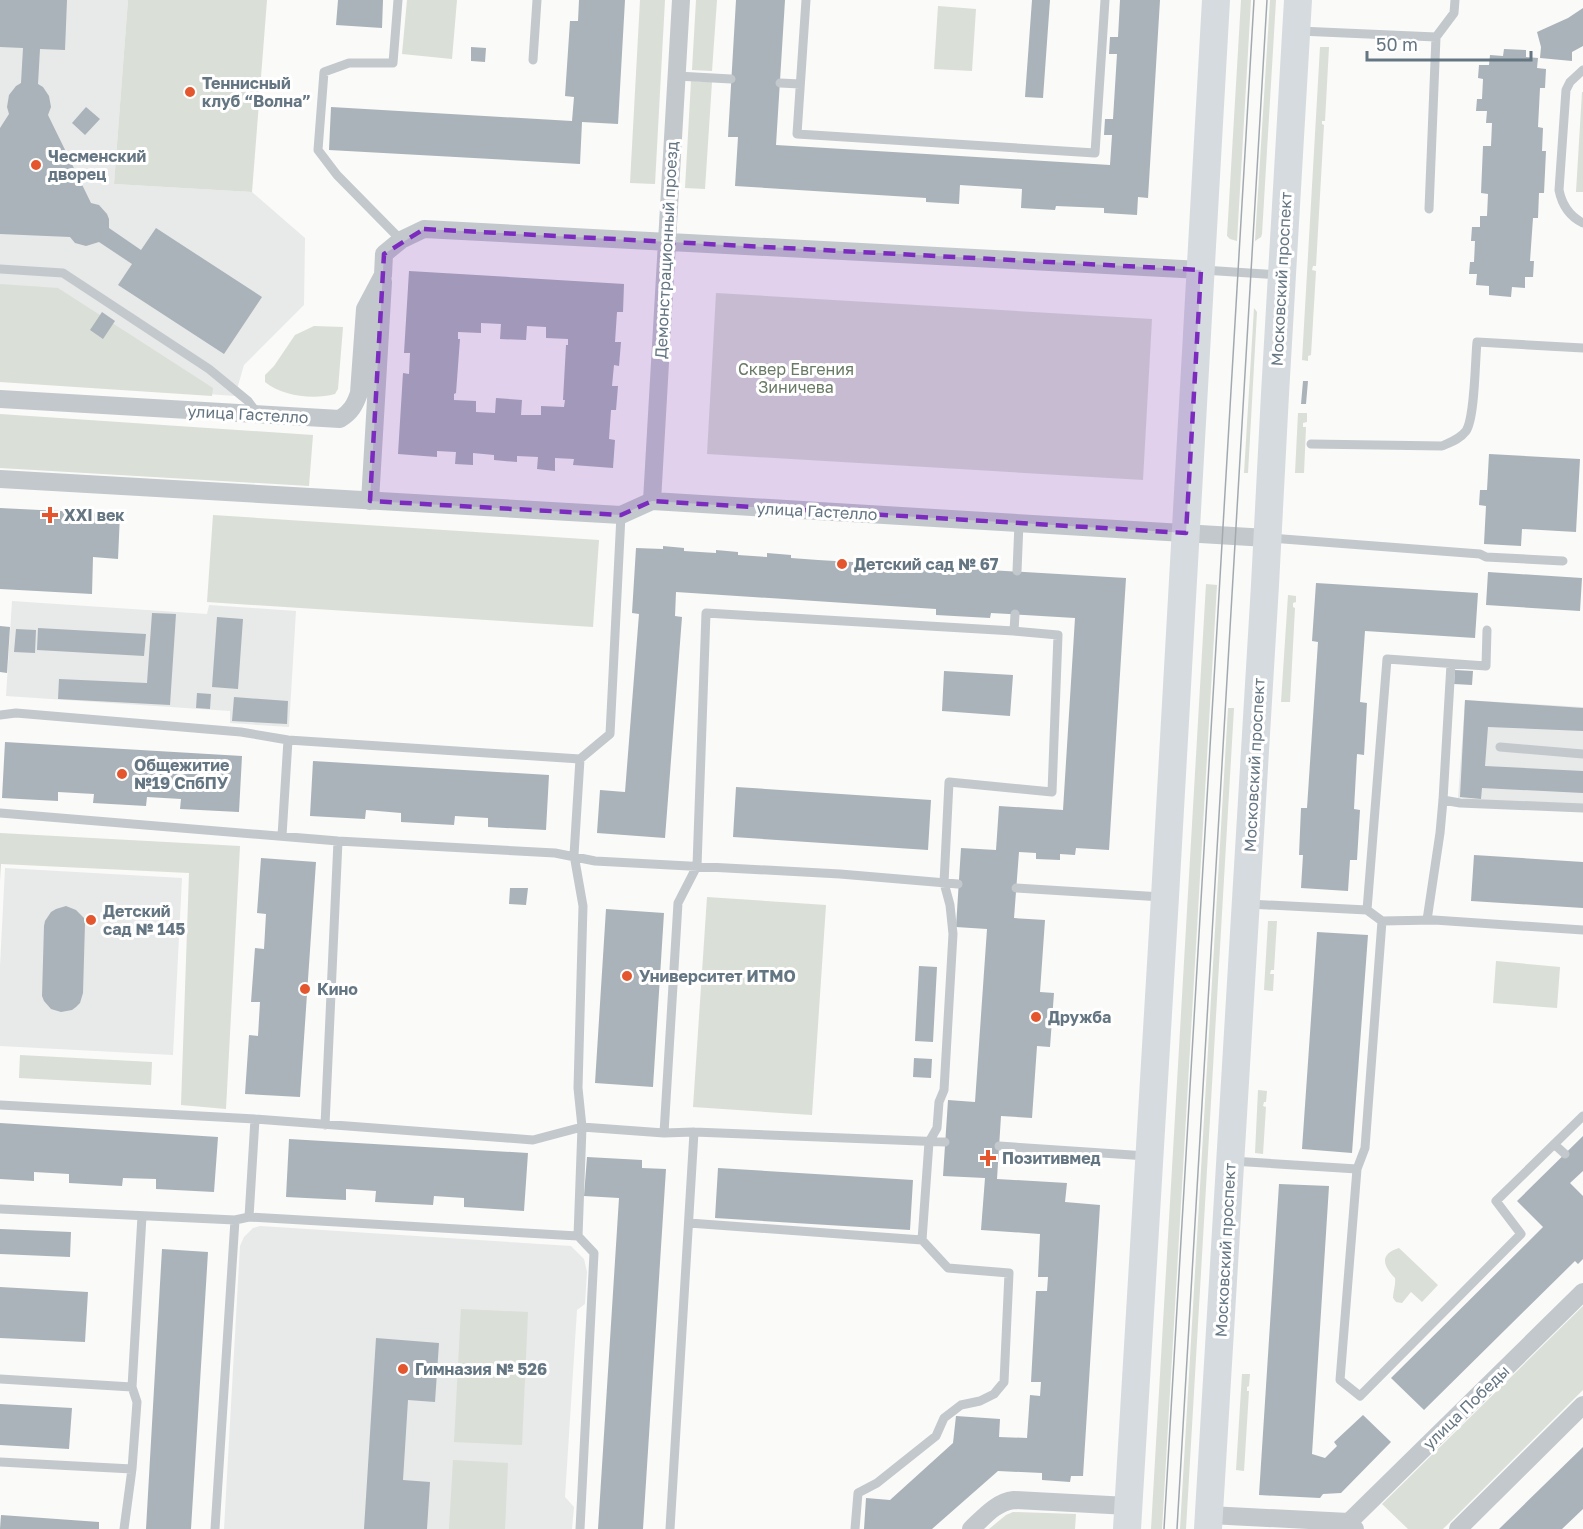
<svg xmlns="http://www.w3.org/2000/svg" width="1583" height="1529" font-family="'Golos Text',sans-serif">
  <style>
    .built { fill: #e8e9e9 }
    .green { fill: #dadfd7 }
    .building { fill: #aab3b9; fill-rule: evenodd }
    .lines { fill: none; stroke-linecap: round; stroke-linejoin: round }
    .lane { stroke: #c3c8cc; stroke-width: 9 }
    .street { stroke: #c3c8cc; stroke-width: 18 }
    .primary { stroke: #d6dbdf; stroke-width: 28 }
    .tram { stroke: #a2aab0; stroke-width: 1.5 }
    .marked { fill: #7b2cbf; fill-opacity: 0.2; stroke: #7b2cbf; stroke-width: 4.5; stroke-dasharray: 12 8; stroke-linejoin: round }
    .poi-dot { fill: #e4572e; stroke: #fff; stroke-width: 2 }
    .labels { text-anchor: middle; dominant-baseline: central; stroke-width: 6; stroke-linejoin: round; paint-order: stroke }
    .poi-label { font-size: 16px; font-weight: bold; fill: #657683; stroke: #fff; text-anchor: start }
    .street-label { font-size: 16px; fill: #657683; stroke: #fff }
    .park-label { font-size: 16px; fill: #687a64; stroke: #fff }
  </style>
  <rect width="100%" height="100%" fill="#fafaf8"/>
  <path class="built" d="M0,0h128l-14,184 138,8 53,46 -1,67 -60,60 -9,31 -235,-17z
    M12,601l195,13 2,-9 87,6 -7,116 -59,-4v-12l-224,-15z
    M1465,700l118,7v102l-125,-11z
    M5,868l177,10 -9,177 -173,-9v-80z
    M260,1226l311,20 13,13 3,13 -2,32 -8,6 -12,187 9,10 -2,22h-348l16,-283 4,-9 9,-9z"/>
  <path class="green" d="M128,0h139l-15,192 -138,-8z
    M407,0h50l-5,59 -50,-5z
    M640,0h25l-10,184 -25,-1z
    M696,0h21l-5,71 -20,-1z
    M1241,0h10l-14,241 -7,-2 -3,-3z
    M1270,0h6l-14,234 -1,3 -6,4z
    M938,6l38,3 -4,62 -38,-2z
    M1320,47h9l-4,74h-3v3l2,1 -8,141h-3l-1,4 4,1 -5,84 -3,1v5l-6,-1z
    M691,81l21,1 -7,107 -20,-1z
    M1582,92h1v100h-7z
    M0,284l58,4 155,100 -1,8 -212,-14z
    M716,293l436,26 -9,161 -436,-26z
    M1254,308l3,4 -9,161h-4z
    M314,326l29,1 -5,62 -3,5c-22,6 -53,2 -70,-12v-7l9,-9 21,-31z
    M1298,413h9v9l-4,1v4h3l-2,46h-9z
    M0,414l313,21 -4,51 -309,-18z
    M213,515l386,25 -6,87 -386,-25z
    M1206,584l11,1 -55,944h-11z
    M1288,595l8,1v6l-3,1v4l2,1 -5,94h-9z
    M1228,708h6l-48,821h-6z
    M0,833l240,13 -14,263 -45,-4 8,-232 -188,-9 -1,17z
    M707,897l119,8 -14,210 -119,-8z
    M1268,921h9l-3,49h-3l-1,4h4l-1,17 -9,-1z
    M1496,961l64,6 -3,41 -64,-5z
    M20,1055l132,7 -1,23 -132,-7z
    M1258,1090l9,1 -1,11h-2l-1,4 3,1 -3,47 -8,-1z
    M1399,1248l39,37 -16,17 -11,-10 -9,11 -6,-1 -3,-4c0,-7 3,-13 2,-20 -12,-12 -16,-24 4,-30z
    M1583,1306v84l-140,139h-35l-26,-25z
    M461,1309l67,3 -6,133 -68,-3z
    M1242,1374h8l-1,12 -2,1v4h2l-5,80 -8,-1z
    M453,1460l55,3 -3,66h-56z
    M1013,1512l63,2 -1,15h-86l17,-14z"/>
  <path class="building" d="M0,0h67l-2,50 -25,-1 -2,35 5,3 6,9 2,11 -3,8 43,88 8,2 8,9 2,5v9l32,22 15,-22 106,69 -38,57 -106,-69 14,-21 -33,-22 -13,4 -11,-3 -5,-6 -70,-3v-106l9,-14 -2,-7 2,-12 7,-9 5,-3 2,-35 -23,-1z
    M338,0h45l-1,28 -46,-3z
    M579,0h46l-7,124 -36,-2 -2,42 -251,-14 2,-43 241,14 2,-24 -9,-1 5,-75h8z
    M736,0h49l-9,145 334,20 2,-30h-8l1,-16h8l4,-65h-8l1,-17h8l2,-37h40l-12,198 -10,-1 -1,18 -33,-2v-5l-48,-2 -1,4 -34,-2 1,-19 -62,-4 -1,19 -33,-2v-4l-191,-12 3,-49h-10z
    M1032,0h18l-7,98 -18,-1z
    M1583,8v38l-11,6v9l-32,-3 1,-11 -4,-15 31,-14z
    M471,47l15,1 -1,14 -14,-1z
    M1504,49l22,1v7l12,1 -1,10 9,1 -1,19h-5l-2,39 5,1 -1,23h4l-2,42h-5l-1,25h-5l-3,43h4l-1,16h-8v11l-13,-1 -1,10 -22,-2v-9l-13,-1 1,-11h-8l1,-12h4l1,-21h-4l1,-14h8v-11h7l1,-22 -7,-1 2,-47h8l1,-23h-6l1,-12h-11l1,-12h5l1,-20 -5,-1 1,-13h10l1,-10 13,1z
    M86,107l14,12 -15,16 -13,-12z
    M409,271l215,13 -1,28h-6l-2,30h6l-2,24 -5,-1 -2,21h6l-2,24h-5l-2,29 6,1 -2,28 -40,-3 1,-6 -19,-1v13l-18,-2 1,-12 -21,-1v6l-23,-2v-5l-21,-2v12l-18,-1 1,-12 -19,-1v6l-39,-3 5,-81 6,1 1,-21h-6zM481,323l20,1 -1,15 26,1 1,-14 19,1v11l22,1v6h-2l-3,55h2l-1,7 -23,-1v9h-20l1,-15 -26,-2 -1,15 -19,-1v-11l-22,-1v-6l2,-1 4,-54h-2v-7l23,1z
    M102,312l13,9 -12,18 -13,-9z
    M1303,381h5l-2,23h-5z
    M1489,454l91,5 -4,73 -54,-3 -1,17 -37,-2 2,-38 -7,-1 1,-15h7z
    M0,508l120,6 -2,45 -25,-2 -1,37 -92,-5z
    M663,546l21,2v3l32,2v-3l22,2v3l29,2v-4l24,2v3l27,2 308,18 -17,272 -33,-2 -1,7 -15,-1v6l-24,-1v-6l-17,-1 -5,66 31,2 -5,72 14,1 -4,54 -13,-1 -5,72 -31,-2 -4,63 70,4 -2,19 35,3 -17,271h-12l-1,6 -28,-2v-7l-44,-2 -66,58h-68l2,-31 24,2 63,-57 3,-27 44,3 -1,18 28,1 3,-43 10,1 1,-14h-10l5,-91h11l1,-14h-10l2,-43 -59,-4 4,-52 -42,-2 5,-76 27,2 12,-173 -31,-2 5,-79 35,2 3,-44 64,4 12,-192 -84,-5 -1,5 -54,-3v-6l-260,-17 -1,24 7,1 -17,221 -68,-5 3,-43 25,2 14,-178 -7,-1 4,-65 27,1z
    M1488,572l94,6 -2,33 -94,-6z
    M1316,583l162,10 -3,45 -110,-7 -5,71 7,1 -3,52 -7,-1 -3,55 6,1 -3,50h-7l-2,31 -47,-3 2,-33h-4l2,-47h6l11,-166 -6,-1z
    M152,613l24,1 -6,91 -112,-6 1,-20 88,4z
    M217,617l26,2 -5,70 -26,-2z
    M0,626l10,1 -3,46 -7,-1z
    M38,628l108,6 -2,22 -107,-6z
    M16,629l20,1 -1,23 -21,-1z
    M1455,670l18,1 -1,14 -18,-1z
    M944,671l69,4 -3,41 -68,-5z
    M197,693l14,1 -1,15 -14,-1z
    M234,697l54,4 -1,23 -55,-3z
    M1465,700l118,8v23l-95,-4 -3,39 98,5v22l-101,-5 -1,11 -21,-2z
    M5,742l237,14 -3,56 -59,-3 1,-10 -34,-2 -1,9 -53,-3 1,-9 -36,-2v9l-56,-3z
    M313,761l236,14 -3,55 -58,-3v-9l-33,-2 -1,9 -53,-3v-9l-35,-3 -1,9 -55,-3z
    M736,787l195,13 -3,50 -195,-13z
    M1474,855l109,7v46l-112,-7z
    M261,858l55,4 -16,235 -55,-3 4,-59 9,1 2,-34h-9l4,-54 9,1 2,-35 -9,-1z
    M510,888h18l-2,17 -17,-1z
    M66,906l10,4 8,8 1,5 -2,70 -3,10 -4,4 -4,3 -11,2 -10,-3 -7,-8 -2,-5 2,-70 1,-5 6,-9 5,-3z
    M606,909l58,4 -11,174 -58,-4z
    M1317,932l51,3 -16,218 -50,-4z
    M919,966l18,1 -4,75 -18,-1z
    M914,1058l18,1 -1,19 -18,-1z
    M0,1123l218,14 -4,55 -58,-3v-10l-33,-1 -1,8 -53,-3v-9l-35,-2v9l-34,-2z
    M1583,1136v35l-13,12 13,13v63l-5,5 -3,-3 -151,149 -33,-32 152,-151 -26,-26z
    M289,1139l239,14 -4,58 -60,-4v-9l-30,-2 -1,9 -58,-3 1,-11 -30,-2v11l-60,-3z
    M587,1157l55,3v8l24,1 -23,360h-45l21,-331 -35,-2z
    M718,1168l195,12 -3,50 -195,-12z
    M1279,1184l50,2 -17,268 13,4 12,-12 -3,-4 29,-27 28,27 -50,51 -18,1 -3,4 -61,-3z
    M0,1229l71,3 -1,25 -70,-3z
    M162,1249l46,3 -17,277h-45z
    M0,1287l88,5 -3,50 -85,-4z
    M376,1338l63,5 -4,59 -27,-2 -5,80 27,2 -3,47h-63z
    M0,1404l72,4 -3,41 -69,-4z
    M1583,1447v62l-21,20h-63z
    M1,1515l98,7v7h-99z"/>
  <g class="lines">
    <path class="lane" d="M398,0l-5,63h-44l-25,9 -6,78 19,25 64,65
      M806,0l-9,134 298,19 10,-153
      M1299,31l137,6
      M533,60l4,-60
      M1583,70l-13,12 -4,8 -7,100c3,15 10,26 24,33
      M677,76l54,3
      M780,83l20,1
      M1429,209l7,-172 18,-24 1,-13
      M0,269l63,4 146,96 39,32 9,12
      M1203,270l76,5
      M1311,444l131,2c9,-4 18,-7 24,-15 9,-13 9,-70 11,-89l106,6
      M1270,538l210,16 6,3 77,4
      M1017,571l2,-48
      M1014,631l1,-17
      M0,715l16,-2 225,19 47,8 292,19 30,-25 11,-219
      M1500,747l83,7
      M580,759l-6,96 9,51 -5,182 4,39 -4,109 16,17 -14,276
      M1443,800l17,3 123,5
      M0,813l338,28 217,12 40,8 245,13 118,10
      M282,836l6,-96
      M1016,888l146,9
      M1248,904l119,6 15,11 -17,227 -8,21 -17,211 20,16 161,-162 -25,-33 87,-85
      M1367,910l20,-251 99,7 1,-36
      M1427,920l13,-87 3,-33 8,-136
      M1382,921l52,-1 149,10
      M0,1105l255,14 278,21 49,-13 82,6 30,-1 251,10
      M325,1125l13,-284
      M664,1133l14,-230 19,-37 9,-253 308,18 44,4 -6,157 -103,-10 -5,101 6,22 3,29 -9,156 -5,12 -2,26 -8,14 -7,98 26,28 61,5 -5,109 -10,12 -14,7 -19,4 -17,13 -8,18 -59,47 -19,10 -3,36
      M1554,1144l11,10
      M999,1146l148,10
      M1232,1161l125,8
      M0,1209l235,11 14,-3 329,19
      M249,1217l6,-98
      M689,1223l233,17
      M0,1379l132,8
      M0,1462l132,7
      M124,1529l8,-60 5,-67 -5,-15 10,-171
      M215,1529l20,-309
      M670,1529l24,-397"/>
    <path class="street" d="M0,399l340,20c11,-7 15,-14 19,-26l6,-84 18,-34 1,-21 17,-14 23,-11 777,41
      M0,479l621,36 31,-14 615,37
      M370,501l13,-219
      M652,501l29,-501
      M1209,1515l140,7 6,7
      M1349,1522l234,-230
      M971,1529c13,-12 25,-27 43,-29l114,6
      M1458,1529l125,-124"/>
    <path class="primary" d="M1127,1529l38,-632 51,-897
      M1208,1529l57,-944 10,-191 23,-394"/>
    <path class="tram" d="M1164,1529l90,-1529
      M1177,1529l90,-1529"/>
  </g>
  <path class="marked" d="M424,229l777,41 -15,263 -534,-32 -31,14 -251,-14 14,-247z"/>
  <g class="poi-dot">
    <circle cx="190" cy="92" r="6"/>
    <circle cx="36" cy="165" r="6"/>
    <path d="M47 506h6v6h6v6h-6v6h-6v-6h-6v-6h6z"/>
    <circle cx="842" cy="564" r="6"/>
    <circle cx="122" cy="774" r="6"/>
    <circle cx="91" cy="920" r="6"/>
    <circle cx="627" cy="976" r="6"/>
    <circle cx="305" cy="989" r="6"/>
    <circle cx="1036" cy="1017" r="6"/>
    <path d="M985 1149h6v6h6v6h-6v6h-6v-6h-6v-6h6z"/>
    <circle cx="403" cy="1369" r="6"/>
  </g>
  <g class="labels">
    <g class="poi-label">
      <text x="202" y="83">Теннисный<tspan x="202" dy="18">клуб “Волна”</tspan></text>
      <text x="48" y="156">Чесменский<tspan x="48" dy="18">дворец</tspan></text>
      <text x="64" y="515">XXI век</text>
      <text x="854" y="564">Детский сад № 67</text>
      <text x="134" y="765">Общежитие<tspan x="134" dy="18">№19 СпбПУ</tspan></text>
      <text x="103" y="911">Детский<tspan x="103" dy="18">сад № 145</tspan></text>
      <text x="639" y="976">Университет ИТМО</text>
      <text x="317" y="989">Кино</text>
      <text x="1048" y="1017">Дружба</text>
      <text x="1002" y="1158">Позитивмед</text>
      <text x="415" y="1369">Гимназия № 526</text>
    </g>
    <g class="street-label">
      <text transform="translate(666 250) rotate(-87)">Демонстрационный проезд</text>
      <text transform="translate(1281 279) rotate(-87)">Московский проспект</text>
      <text transform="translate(248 414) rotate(3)">улица Гастелло</text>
      <text transform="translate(817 511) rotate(3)">улица Гастелло</text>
      <text transform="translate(1254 765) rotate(-87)">Московский проспект</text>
      <text transform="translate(1225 1250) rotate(-87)">Московский проспект</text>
      <text transform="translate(1466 1407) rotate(-44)">улица Победы</text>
    </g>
    <g class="park-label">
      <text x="796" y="369">Сквер Евгения<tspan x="796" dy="18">Зиничева</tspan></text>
    </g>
  </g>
  <path d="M1367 51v9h164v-9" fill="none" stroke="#657683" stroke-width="3"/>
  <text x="1376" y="51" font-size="18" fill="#657683" stroke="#ffffff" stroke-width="4.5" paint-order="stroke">50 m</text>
</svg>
